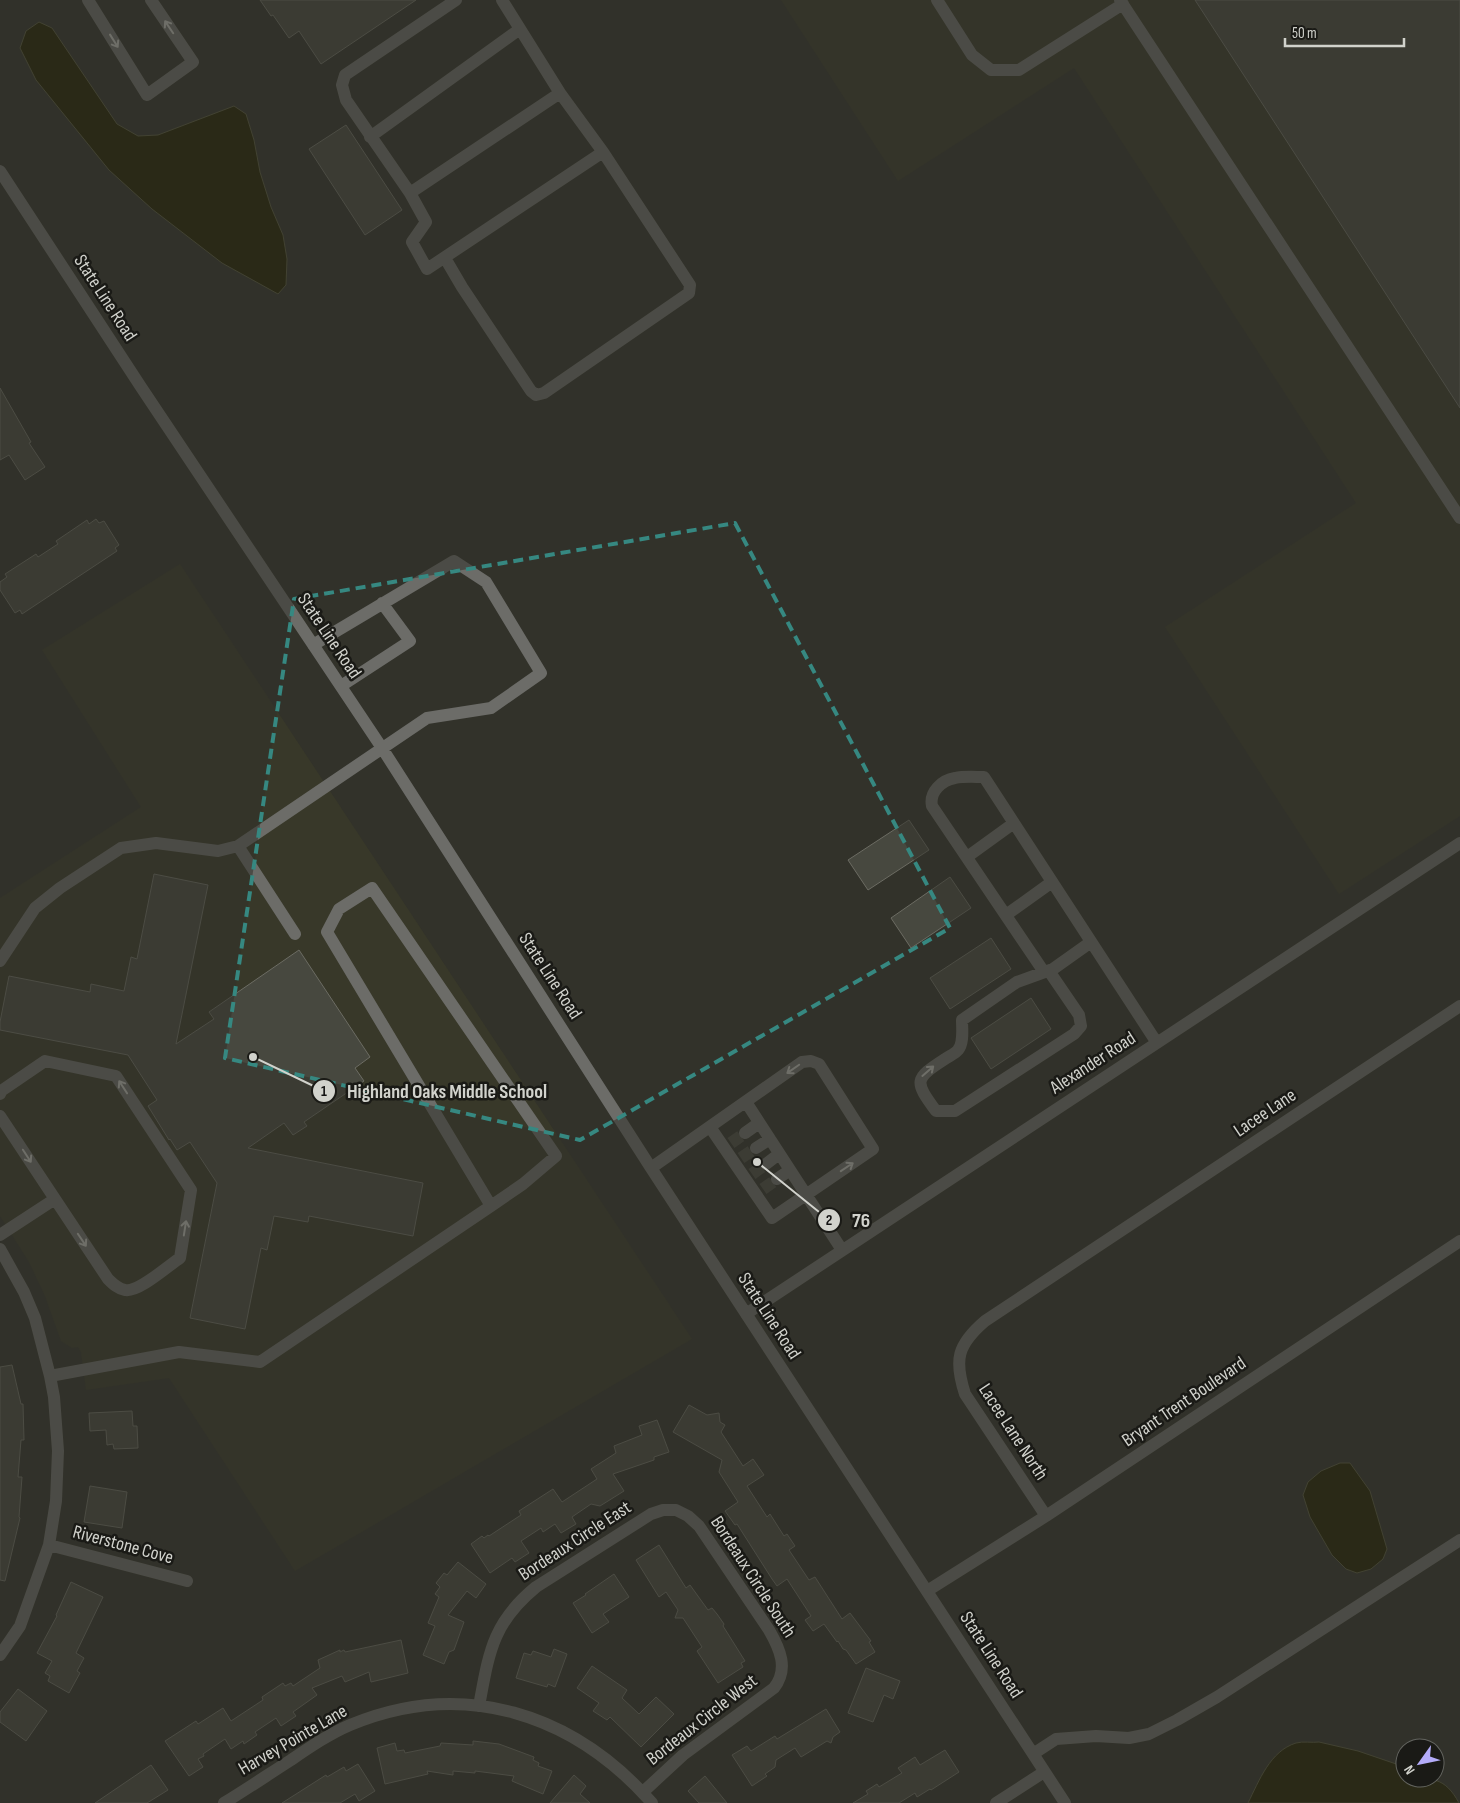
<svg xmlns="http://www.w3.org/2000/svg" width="1460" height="1803" font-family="'Sofia Sans Condensed',sans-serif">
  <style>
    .built { fill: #383829 }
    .water { fill: #222100; stroke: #56563d }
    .building { fill: #47483f; stroke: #6c6c63 }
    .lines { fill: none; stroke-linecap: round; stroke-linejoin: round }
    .minor-tunnel { stroke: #4a4a42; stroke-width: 12; stroke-dasharray: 12 6; stroke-linecap: butt }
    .minor { stroke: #6c6c68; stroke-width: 12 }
    .oneway { stroke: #b8b8b3 }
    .marked { fill: none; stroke: #368881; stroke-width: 4; stroke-dasharray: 10 6; stroke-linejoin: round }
    .labels { text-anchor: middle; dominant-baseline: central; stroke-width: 5; stroke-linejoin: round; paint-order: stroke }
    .street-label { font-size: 19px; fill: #d1d2cc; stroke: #1a1a16 }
    .leader { fill: none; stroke: #d1d2cc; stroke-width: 2 }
    .callout-dot { fill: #d1d2cc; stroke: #1a1a16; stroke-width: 2 }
    .mark-label { font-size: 15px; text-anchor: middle; font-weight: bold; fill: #111 }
    .callout-label { font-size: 20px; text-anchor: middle; font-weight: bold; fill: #d1d2cc; stroke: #1a1a16; stroke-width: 5; stroke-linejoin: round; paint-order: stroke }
  </style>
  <rect width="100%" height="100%" fill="#32322a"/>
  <path class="built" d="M781,0h679v816l-121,78 -174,-267 191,-124 -282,-435 -176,113z
    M180,564l512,775 -397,232 -126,-193 -83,12 -5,-38 -3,-5 -6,1 -11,-7 -16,-45 -16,-34 -29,-46v-318l141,-91 -99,-157z"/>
  <path class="water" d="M39,22l13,6 65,96 21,12 20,-1 76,-29 12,8 8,26 6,32 11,35 12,28 4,24 -1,26 -8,9 -56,-31 -70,-54 -43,-39 -73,-90 -16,-32 6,-17z
    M1340,1463h10l20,28 17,58 -4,10 -12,10 -14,4 -11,-4 -14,-14 -22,-38 -7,-22 5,-13 13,-11z
    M1319,1742l39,9 47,16v11c27,0 40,-1 54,25h-211c11,-22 22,-52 48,-60 7,-2 16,0 23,-1z"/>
  <path class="building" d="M260,0h156l-95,64 -22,-33 -10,7 -16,-23 -2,1z
    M1195,0h265v408z
    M346,125l56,85 -37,25 -56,-86z
    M0,388l31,54 -2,1 16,24 -20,13 -16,-25 -9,5z
    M96,519l3,4 5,-2 15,24 -4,3 2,3 -95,63 -2,-4 -5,3 -15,-23v-8l7,-5 -2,-3 31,-20 2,3 20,-13 -2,-3 31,-21 2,4z
    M909,820l20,30 -61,40 -20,-30z
    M154,874l54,11 -32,159 38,-25 -5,-7 90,-62 71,107 -15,11 9,13 -60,41 3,4 -14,9 -9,-12 -36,25 175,35 -10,53 -104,-20 -1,6 -34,-6 -7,34 -6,-2 -16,81 -55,-11 27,-135 -27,-41 -13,8 -7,-11 -1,1 -21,-34 9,-6 -29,-45 -128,-25v-8l9,-46 81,16 1,-8 33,7 7,-34 6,2z
    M950,877l21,31 -60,40 -20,-30z
    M991,938l20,31 -61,40 -20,-31z
    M1031,998l20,31 -60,40 -20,-31z
    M12,1365l9,39h2l1,36h-3l-3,37h4l-3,40 1,1 -15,63 -5,-1v-213z
    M689,1405l18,10 12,-2 1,9 5,3 -4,7 22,34 10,-7 11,16 -17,11 20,31 3,-3 14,22 3,-2 8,12 -6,4 20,30 6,-3 27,42 8,-6 21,28 -2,1 6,10 -19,12 -10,-14 -3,-1 -5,-8 -1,1 -13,-18 -11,7 -8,-11 6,-4 -24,-37 -10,7 -5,-7 -35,-55 -2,1 -10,-14 13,-9 -19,-30 3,-12 -49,-28z
    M132,1411l1,15h4l1,22 -24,1 -1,-5 -6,1 -1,-15 -16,1 -1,-18z
    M657,1420l12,32 -15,5v3l-41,14 11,17 -24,15 -9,-2 -19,13 4,7 -15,9 -6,-9 -12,8 -2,-4 -20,13 8,12 -14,9 -3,-4 -22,15 -19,-29 11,-8 2,2 4,-3 1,1 32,-21 -2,-4 34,-22 9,13 35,-23 -6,-10 25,-16 -2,-7 28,-11 -3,-9z
    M90,1486l37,6 -5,36 -38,-6z
    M659,1545l27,43 4,-3 18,25 4,-2 5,6 7,10 -1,2 22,35 -4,2 2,4 -25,16 -21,-32 5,-4 -19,-29h-8l3,-8 -12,-18 -7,5 -23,-37z
    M458,1562l28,22 -10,14 -9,-7 -19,24 16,7 -10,28 -5,2 -5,12 -21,-9 12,-29 -7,-3 11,-26 -4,-3 5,-7 -4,-4 8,-10 3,2z
    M614,1574l15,23 -26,17 6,8 -17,11 -19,-30 13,-8 -1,-1z
    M71,1582l32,15 -27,56 8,5 -7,13 3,2 -11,20 -21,-12 2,-5 -5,-3 7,-12 -15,-8 20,-37 -1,-1z
    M401,1640l7,33 -37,9 -2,-10 -24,10 -3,-6 -30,12 5,7 -24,17 3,4 -15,10 -5,-8 -21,14 2,3 -13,9 -1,-3 -12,8 -6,-10 -22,15 1,2 -6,3 5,8 -14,9 -24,-35 31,-20 2,3 25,-16 8,13 32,-21 -1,-3 21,-14 2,3 6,-3 2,3 27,-18 -2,-8 22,-10v2l4,-2 1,2z
    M554,1649l13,5 -12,33 -7,-3 -1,3 -31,-9 8,-25 7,2 2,-4 18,6z
    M592,1666l35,24 -5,8 17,16 17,-17 18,17 -33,33 -31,-30 -3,3 -14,-9 6,-8 -22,-15z
    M866,1668l34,13 -7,18 -9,-4 -11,27 -25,-9z
    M18,1689l29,22 -21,30 -26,-19v-10z
    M826,1709l14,23 -7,5 -2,6 -4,-2 -26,16 -6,-9 -19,12 -1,7 -10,7 2,2 -15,10 -20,-31 15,-9 4,5 24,-15 2,3z
    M473,1741l26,3 35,13 -1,3 6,3 -1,3 14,5 -9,23 -31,-13 2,-5 -39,-5v2l-22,-2v4l-26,-4 1,3 -43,10 -8,-36 18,-5 2,8 7,-1 1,3 35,-7 1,-3 32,2z
    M945,1750l14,22 -28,18 -1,-1 -13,8 -2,-4 -16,10h-46l15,-9 -2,-3 11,-7 2,3 23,-14 -4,-5 17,-11 5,8z
    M358,1764l17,27 -16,10 -4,-7 -15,9h-58l44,-28 1,2 17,-10 2,4z
    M151,1765l17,25 -21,13h-52z
    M574,1775l12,11 -6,8 10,9h-40z
    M705,1776l22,27h-28l-11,-12z"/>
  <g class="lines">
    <path class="minor-tunnel" d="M731,1143l14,-10
      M741,1158l15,-10
      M752,1174l14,-10
      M763,1189l14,-10"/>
    <path class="minor" d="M88,0l59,95 46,-33 -42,-62
      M456,0l-111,75 -3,10 4,15 64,93 150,-100
      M937,0l35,55 19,15h28l104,-66
      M1120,0l340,518
      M370,137l150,-108
      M0,171l141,216 241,361 269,420 414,635
      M410,193l16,29 -14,20 15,27 176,-117
      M445,258l17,29 69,104 5,4 8,-2 145,-100 1,-8 -87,-133 -43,-59 -58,-93
      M341,686l69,-45 -28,-38
      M238,846l57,88
      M967,857l47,-34
      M1006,915l46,-33
      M0,961l35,-53 25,-20 61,-40 35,-5 62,8 20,-5 189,-128 64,-10 50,-35 -55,-91 -32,-21 -141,84
      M1049,971l30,44 2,11 -7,8 -119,77h-19c-22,-30 -22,-32 9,-52 4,-3 10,-5 13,-9 6,-7 4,-21 4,-30l55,-38 36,-13 38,-27
      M1044,972l-112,-166c-3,-14 10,-26 23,-28 9,-2 20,-1 29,-1l173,266
      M0,1094l1,-3 44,-30 71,15 75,114 -11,68c-12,8 -42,35 -55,32 -7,-1 -12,-6 -17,-11l-108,-163
      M746,1102l96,148
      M745,1133l14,-10
      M756,1148l14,-9
      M766,1164l13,-10
      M651,1168l151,-106 9,-1 8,3 54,85 -101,69 -62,-91
      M777,1179l13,-9
      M0,1235l55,-36
      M0,1249l24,43 11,26 15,58 4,21 4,54 -2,50 -7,44 -29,81 -20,29
      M746,1314l714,-471
      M50,1376l129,-24 81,10 231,-156 32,-22 33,-28 -184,-268 -33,21 -12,23 164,274
      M1046,1516l-81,-122c-11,-34 -8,-49 20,-73l475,-315
      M49,1545l138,36
      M927,1591l119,-75 414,-275
      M479,1706c10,-53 13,-83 57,-119l115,-73 12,-4h13l12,6 11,10 70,104c11,19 20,39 5,58l-91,67 -40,37
      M1033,1754l23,-15 40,-3 33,2 20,-4 28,-14 40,-23 243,-157
      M224,1803c23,-14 45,-29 67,-43 19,-13 38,-26 59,-35 113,-47 223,-12 302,78
      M996,1803l48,-31"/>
  </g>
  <defs><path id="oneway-shaft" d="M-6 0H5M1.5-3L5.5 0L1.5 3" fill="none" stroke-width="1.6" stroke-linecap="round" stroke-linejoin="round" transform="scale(1.25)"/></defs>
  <g class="oneway">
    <use href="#oneway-shaft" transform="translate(169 27) rotate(-124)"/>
    <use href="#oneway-shaft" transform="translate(114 41) rotate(58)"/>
    <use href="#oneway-shaft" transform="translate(793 1069) rotate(145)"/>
    <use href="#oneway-shaft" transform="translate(928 1071) rotate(-41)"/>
    <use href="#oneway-shaft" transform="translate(123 1087) rotate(-123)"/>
    <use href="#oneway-shaft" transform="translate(27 1156) rotate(57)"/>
    <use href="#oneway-shaft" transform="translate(847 1167) rotate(-34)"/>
    <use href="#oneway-shaft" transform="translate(185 1228) rotate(-81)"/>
    <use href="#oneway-shaft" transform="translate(82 1240) rotate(56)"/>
  </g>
  <path d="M0 0H1460V1803H0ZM735,523l215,405 -370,212 -355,-82 69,-459z" fill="#32322a" fill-opacity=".55" fill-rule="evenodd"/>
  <path class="marked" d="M735,523l215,405 -370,212 -355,-82 69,-459z"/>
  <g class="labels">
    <g class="street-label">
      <text transform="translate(105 298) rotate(57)">State Line Road</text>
      <text transform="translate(329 636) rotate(56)">State Line Road</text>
      <text transform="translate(550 976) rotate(57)">State Line Road</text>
      <text transform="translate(1093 1063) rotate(-33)">Alexander Road</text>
      <text transform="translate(1265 1113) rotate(-34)">Lacee Lane</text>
      <text transform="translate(769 1316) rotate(57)">State Line Road</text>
      <text transform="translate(1184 1402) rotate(-34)">Bryant Trent Boulevard</text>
      <text transform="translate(1013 1432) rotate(57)">Lacee Lane North</text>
      <text transform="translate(575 1541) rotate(-33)">Bordeaux Circle East</text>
      <text transform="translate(123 1545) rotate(15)">Riverstone Cove</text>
      <text transform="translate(753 1577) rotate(57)">Bordeaux Circle South</text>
      <text transform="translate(991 1655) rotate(57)">State Line Road</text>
      <text transform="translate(702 1720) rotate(-38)">Bordeaux Circle West</text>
      <text transform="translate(293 1740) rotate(-30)">Harvey Pointe Lane</text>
    </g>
  </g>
  <path class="leader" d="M253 1057L324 1091M757 1162L829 1220"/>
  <g class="callout-dot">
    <circle cx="253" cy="1057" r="5"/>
    <circle cx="757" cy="1162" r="5"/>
    <circle cx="324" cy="1091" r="12"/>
    <circle cx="829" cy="1220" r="12"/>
  </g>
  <g class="mark-label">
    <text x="324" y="1096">1</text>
    <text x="829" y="1225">2</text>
  </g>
  <g class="callout-label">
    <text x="447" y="1098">Highland Oaks Middle School</text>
    <text x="861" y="1227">76</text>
  </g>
  <g transform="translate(1420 1763) rotate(237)"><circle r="24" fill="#1a1a16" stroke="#63645f"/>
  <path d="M0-4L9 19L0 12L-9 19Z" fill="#b4acf9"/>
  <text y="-8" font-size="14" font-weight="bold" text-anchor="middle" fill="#d1d2cc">N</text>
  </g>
  <path d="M1285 38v8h119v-8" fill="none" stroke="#d1d2cc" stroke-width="2.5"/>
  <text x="1292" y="38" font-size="15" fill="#d1d2cc" stroke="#1a1a16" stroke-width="4" paint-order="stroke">50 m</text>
</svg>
